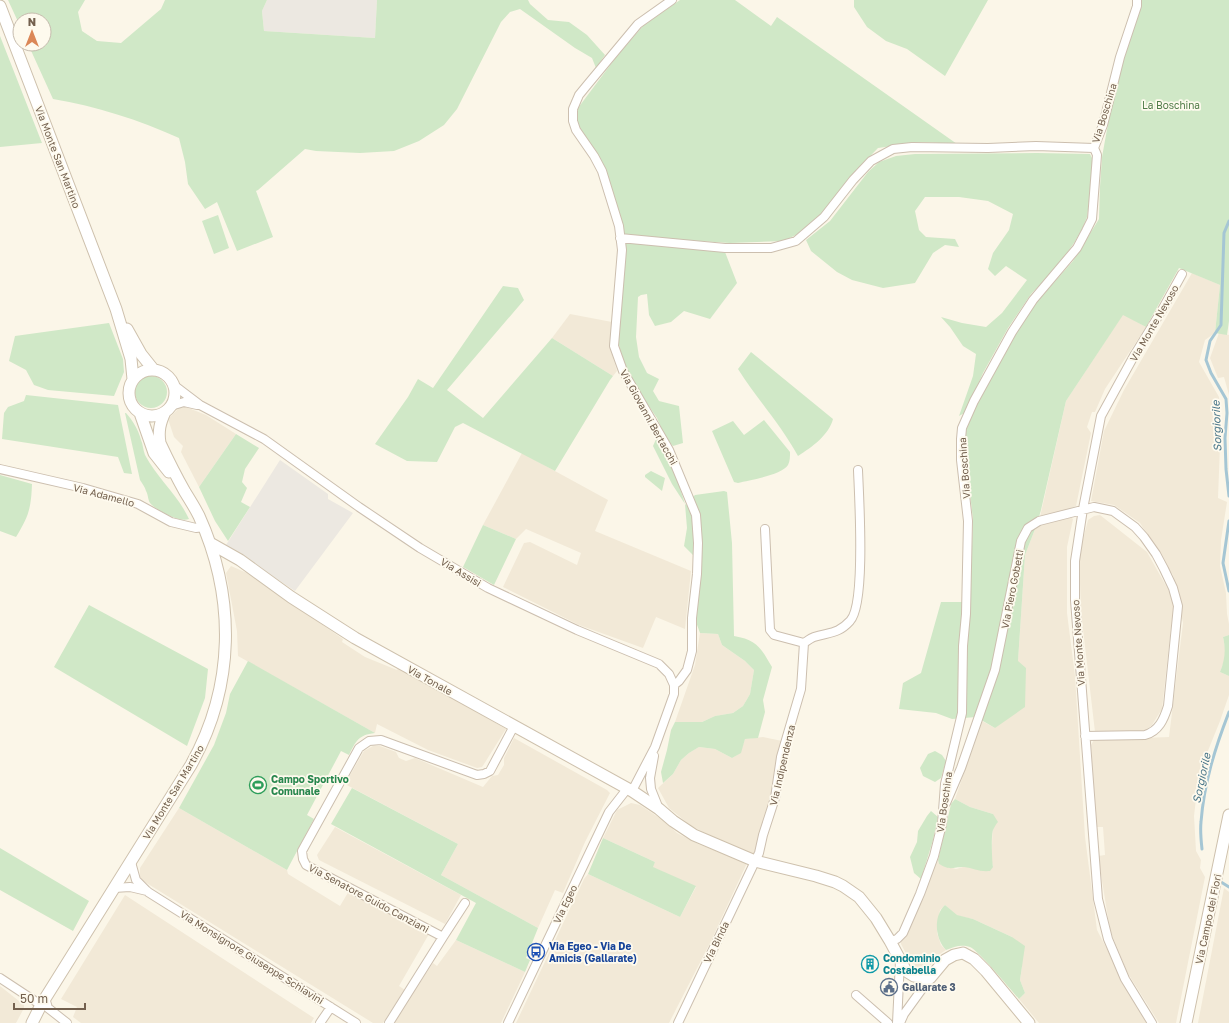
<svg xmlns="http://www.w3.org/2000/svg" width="1229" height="1023" font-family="'Golos Text',sans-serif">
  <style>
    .residential { fill: #f2e9d7 }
    .industrial { fill: #ece8e1 }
    .green { fill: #d0e8c7 }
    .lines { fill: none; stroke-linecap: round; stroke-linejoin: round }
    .stream { stroke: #a5c6d4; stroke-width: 3 }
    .street-casing { stroke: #ccbfaf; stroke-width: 10 }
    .secondary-casing { stroke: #cec1ad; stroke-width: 13 }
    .street { stroke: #fff; stroke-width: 8 }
    .secondary { stroke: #fff; stroke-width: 11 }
    .labels { text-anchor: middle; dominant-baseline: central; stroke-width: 3.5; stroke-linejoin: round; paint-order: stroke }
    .park-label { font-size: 10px; fill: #527d4a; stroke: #fefaee }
    .street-label { font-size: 10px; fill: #73604e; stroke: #fefaee }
    .leisure-label { font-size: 10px; font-weight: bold; fill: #27864d; stroke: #fefaee; text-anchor: start }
    .transit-label { font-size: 10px; font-weight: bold; fill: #164399; stroke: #fefaee; text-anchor: start }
    .culture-label { font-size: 10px; font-weight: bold; fill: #0d838f; stroke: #fefaee; text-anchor: start }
    .service-label { font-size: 10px; font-weight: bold; fill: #4e5e75; stroke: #fefaee; text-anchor: start }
    .water-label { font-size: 11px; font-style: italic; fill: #4c788b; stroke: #fefaee }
  </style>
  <rect width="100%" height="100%" fill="#fbf6e8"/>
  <path class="residential" d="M1192,273l28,12 -5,48 -10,7 -6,22 20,35 2,23 -3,78 9,4 -6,38 -1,26 6,27 1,21 2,10v11l-6,2 2,10v12l-5,13 9,4v19l-9,26 -21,52 -5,43 2,35 5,9 -1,8 5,9 -29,146h-17l-32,-51 -17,-42 -12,-74 7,-1 -2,-28h-7l-5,-82 3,-5 75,-3 14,-114 -10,-48 -33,-52 -26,-18 -23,-4 13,-70 20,-41z
    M570,314l42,8 -1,29 6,20 -4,5 -61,-38z
    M1123,314l23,13 -41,62 -10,23h-3l-5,15 4,6 -15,73 -23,9 -13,2 26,-116z
    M1219,333l10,2v60l-5,-18 -6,1 -8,-20z
    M186,407l20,8 30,19 -37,53 -18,-35 2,-6 -9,-9 -6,-18 11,-11z
    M522,453l86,47 -13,31 96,40 -6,58 -29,-12 -13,31 -64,-23 -76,-38 21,-44 6,-1 47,23 4,-12 -55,-24 -10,10 -33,-14z
    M1100,515l47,37 27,48 -12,109 -10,16 -6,5 -13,2h-38l-14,-120 -2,-57 9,-35 6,-4z
    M1070,517l3,2 -6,28v66l8,63 10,161 12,93 29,56 22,37h-109l-20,-24 6,-6 -5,-13 2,-13 -10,-30 -39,-18 -16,-3 -12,-11 -5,5 -3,23 4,12 5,5 -9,6 -10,14h-9l-8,-9 -9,-17v-5l10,-14 7,-18 6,-9 10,-35 4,-3 1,4 17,5 7,-2h30l-2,-9 1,-12 1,-32 -23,-7 -15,-8 27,-78 13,7 23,-67 7,-106 12,-31z
    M231,566l16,7 96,66 -1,3 23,15 32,13 2,-3 107,62 -22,35 -2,3 -5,1 -49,-18 -51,-26 -2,9 -137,-77 -1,-25 -11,-58z
    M700,633l18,1 4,11 23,16 9,9 -4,24 -7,12 -10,7 -18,3 -13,6h-27l20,-57z
    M763,737l19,4 -8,53 -19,62 -35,-15 -30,-16 -21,-17 -11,-20 15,-14 8,-14 8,-7 10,-6 16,2 17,9 8,-5 5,-14z
    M514,738l93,52 3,3 -25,49 -22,51 -8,-3 -17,38 -97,-53 17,-31 -113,-60 19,-33 9,-5h7l16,6 3,6 7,3 9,-3 68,29 9,-11 6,-1 6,-10v-7z
    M631,803l9,2 24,16 13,12 21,11 23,9 2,-3 25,11 -38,82 -41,80h-153l68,-144 4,-5 92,43 16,-30 -44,-20 3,-5 -52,-24 14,-28z
    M179,808l108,62 1,4 52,32 9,-15 80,43 -30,52 6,4 -22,33h-10l-233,-144v-11z
    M335,827l126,68 -16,29 -126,-64 -2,-5z
    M1224,888l5,4v131h-31z
    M125,895l189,123 -3,5h-230l-8,-6 4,-10 -16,-8z
    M456,940l69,32 -24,51h-108l40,-60 4,3z
    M0,986l24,19v3l-8,15h-16z"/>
  <path class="industrial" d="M267,0h110l-2,38 -111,-7 -2,-20z
    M280,460l48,34v5l25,14 -58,78 -69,-46z"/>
  <path class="green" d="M8,0h77l-7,12 4,19 15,10 24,2 40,-34 4,-9h102l-5,11 2,20 111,7 2,-38h151l2,4 18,16 21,2 18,13 18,20 -9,13 -4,-10 -17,-10 -55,-39 -10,3 -9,10 -44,87 -13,16 -25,16 -25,10 -34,2 -44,-2 -11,-2 -47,41 -2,1 17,46 -36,14 -20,-49 -12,7 -17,-25 -3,-22 -6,-24c-40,-18 -83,-32 -126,-39l-25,-55h16v-24h-24v6z
    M680,0h55l36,26 6,-9 180,127 -36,-2 -43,6 -28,29 -22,31 -17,16 -15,11 -13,6 -53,2 -107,-7 -3,-22 -14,-40 -26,-42 -4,-13 2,-11 39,-52 26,-30z
    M854,0h134l-43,76 -38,-27 -21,-8 -19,-14 -13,-20z
    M1140,0h89v321l-2,14 -12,-2 5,-48 -41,-17 -33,59 -23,-12 -57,86 -25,109 -4,14 -12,31 -7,106 8,7 -1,39 -30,21 -19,-11 -24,2 -16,-6 -37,-4 4,-26 18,-10 20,-71h29l3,-83 -8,-67 1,-23 9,-25 46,-81 14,-19 38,-43 26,-42 1,-32 2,-30 6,-33 9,-44z
    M0,36l42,107 -42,4z
    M1037,153l53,1 3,6 -1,19 -5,38 -5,12 -8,14 -17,24 -26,27 -23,34 -25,45 -17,39 -7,4 14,-40 3,-22 -13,-8 -13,-19 -9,-10 21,6 24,4 16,-14 25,-33 -21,-14 -11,10 -7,-7 5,-16 16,-23 4,-16 -25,-13 -29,-4h-34l-10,14 4,19 7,7 29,2 4,8 -14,-2 -12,8 -18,30 -32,5 -31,-8 -15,-8 -26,-21 -5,-11 24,-19 38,-49 11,-10 17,-6 19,-2z
    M218,215l11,33 -15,6 -12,-33z
    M628,241l97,11 12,31 -27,36 -26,-8 -13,11 -16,4 -6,-11 -2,-21 -6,1 -3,2 -2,40 3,20 8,16 12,6 -6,12 6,10 20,5 4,37 -10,3 -7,-7 -9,-21 -24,-35 -11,-24 -3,-14v-21l5,-81z
    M503,286l15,2 6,12 -77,90 36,28 69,-80 61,38 -3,4 -55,91 -92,-48 -8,4 -18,35 -30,-1 -32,-17 33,-47 10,-18 15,9z
    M109,323l14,36 1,13 -10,24 -66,-6 -14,-5 -8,-15 -17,-9 6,-25z
    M751,352l82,67c-4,16 -21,28 -35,37 -17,-31 -41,-57 -60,-87z
    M135 392a16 16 0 1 1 32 0a16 16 0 1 1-32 0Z
    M26,395l92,10 14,69 -8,-1 -6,-16 -116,-18 2,-26 4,-6 16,-6z
    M125,413h1c7,8 12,16 15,27 2,4 2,10 4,15 12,23 33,40 44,64 -9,4 -32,-8 -39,-16 -2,-3 -2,-9 -4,-12 -1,-4 -4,-8 -6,-11z
    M764,420l26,32c0,5 0,9 -2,13 -6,10 -38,15 -50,18l-4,-1 -22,-51 21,-10 11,14z
    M236,434l23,14 -14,21 -3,13 5,6 -6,14 9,5 -22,34 -13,-20 -16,-34z
    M657,437l20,42 8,25 5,4 4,20 -1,27 -9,-9 3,-18 -2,-24 -13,-20 -19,-38z
    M651,471l14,7 -3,13 -17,-14v-2z
    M0,475l32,9c-1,24 -3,32 -16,53l-16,-6z
    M724,491l3,1 5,51 2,93c23,4 27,12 38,31l-9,33 2,12 -7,26 -13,1 -4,14 -9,5 -17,-9 -16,-2 -10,6 -8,7 -8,14 -10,9 -2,-11 6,-22 4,-20 4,-8h27l13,-6 18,-3 10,-7 7,-12 4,-24 -9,-9 -23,-16 -4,-11 -18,-1 -4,-11 5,-78 -8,-47 2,-2z
    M483,525l33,14 -22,46 -31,-18z
    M89,605l119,64 -3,29 -18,48 -133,-79z
    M1229,635v41l-9,-4c5,-12 6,-22 3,-35z
    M248,661l127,72c-17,2 -19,8 -26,22l-8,-4 -34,64 7,4 -27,51 -108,-62 35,-63 12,-32 4,-19z
    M935,751l7,4 4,6 -5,17 -6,4 -12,-6 -3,-8 8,-14z
    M352,788l106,56 -17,31 97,53 -12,30 4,2 -5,12 -69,-32 20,-37 -145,-79z
    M955,799l15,8 23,7 5,8c-2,2 -4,6 -5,8 -2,5 -1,32 0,37l-3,4c-12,1 -16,-3 -26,-4 -12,0 -13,4 -25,-3l-1,-4 13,-56z
    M931,811l7,6 -5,23 -12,39 -7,-6 -4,-16 7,-15 1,-11 9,-15z
    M603,838l52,24 -2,5 43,19 -16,31 -92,-43z
    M0,848l89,53 -16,30 -73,-41z
    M945,905l12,10 16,4 39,18 13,9 -5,34 5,13 -6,6c-9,-10 -40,-48 -49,-52 -9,-3 -16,0 -24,3 -11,-11 -13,-34 -1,-45z"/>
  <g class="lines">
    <path class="stream" d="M1229,221l-5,12 -3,92 -11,16 -4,19 5,13 15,26 1,14 -2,25 1,31 3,27
      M1229,521l-6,42 6,28
      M1202,849c-1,-9 -2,-18 -1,-27 3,-39 14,-74 28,-110
      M1221,882l8,5"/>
    <g class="street-casing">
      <path id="street" d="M672,0l-34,24 -50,60 -9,11 -6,14v12l3,9 18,26 8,15 17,55 3,24 -8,96 9,25 46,79 27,65 2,28 -1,31 -5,44v33l-5,19 -8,11 -5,4
        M620,238l105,10h46l25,-7 28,-24 29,-37 18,-19 22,-12 19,-2 76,1 48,-2 58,2
        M175,386l25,19 64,34 95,68 61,41 68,40 89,42 82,34 10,10 5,11v9l-19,53 -23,44
        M171,406l13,-4 13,3
        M0,469l83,19 55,16 33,18 25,6 8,-1
        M765,529l5,101 4,5 30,8
        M654,756l-4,22 1,11 8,20
        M946,803l15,-35 34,-98 26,-129 7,-13 11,-7 55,-14 19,4 22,16 9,10 12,17 8,15 9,19 5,18 -10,100c-4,13 -9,25 -23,29l-60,1
        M131,862l5,18 12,12 208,131
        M114,888l16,-1 17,4
        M443,937l22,-34
        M890,941l7,-2 6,-6 17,-39 14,-38 8,-32 3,-40 17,-71 1,-67 3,-32 2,-93 -7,-61v-21l1,-11 12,-27 38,-69 21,-32 44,-52 9,-17 6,-12 5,-64 -3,-7 9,-23 17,-68 17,-51v-6
        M0,978l41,27
        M856,995l32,28
        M45,998l3,10 19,15
        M320,1023l11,-16
        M389,1023l54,-86 -137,-72 -3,-6 -1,-8 57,-103 10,-7 12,-1 96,35 7,-1 6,-3 24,-45
        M508,1023l101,-211 18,-23
        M678,1023l81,-170 4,-18 12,-37 6,-41 20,-68 3,-46c3,-2 7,-5 10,-6 16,-5 24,-3 36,-16 16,-16 9,-124 8,-151
        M897,1023l3,-62
        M900,1023l4,-9 26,-36
        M1152,1023l-27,-44 -17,-40 -10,-40 -23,-299v-39l8,-52 18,-93 34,-62 27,-44 20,-36"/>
    </g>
    <g class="secondary-casing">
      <path id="secondary" d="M0,6l116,303 15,50 2,20
        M127,329l14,25 12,15
        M129 393a23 23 0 1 1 46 0a23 23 0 1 1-46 0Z
        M140,413l14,40 15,19
        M210,543l30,17 51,37 64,41 277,153 27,18 14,12 21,14 61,26 61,15 19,6 8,4 16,11 17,21 14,23 16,30 8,5 16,2 15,-18 9,-5 9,-2 11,6 12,12 43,52
        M32,1023l9,-18 150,-240c44,-79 45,-167 8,-249 -4,-8 -9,-16 -14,-24 -9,-16 -17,-32 -25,-49 -2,-12 0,-20 5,-31
        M1186,1023l43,-208"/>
    </g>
    <use href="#street" class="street"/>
    <use href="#secondary" class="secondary"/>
  </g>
  <defs>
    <g id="stadium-ring" transform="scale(0.9)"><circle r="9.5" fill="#fefaee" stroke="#2e9e5b" stroke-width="1.5"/><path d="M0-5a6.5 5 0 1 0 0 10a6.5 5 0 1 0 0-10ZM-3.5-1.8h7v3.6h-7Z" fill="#2e9e5b"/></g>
    <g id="bus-ring" transform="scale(0.9)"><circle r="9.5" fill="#fefaee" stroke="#1a4fb4" stroke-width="1.5"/><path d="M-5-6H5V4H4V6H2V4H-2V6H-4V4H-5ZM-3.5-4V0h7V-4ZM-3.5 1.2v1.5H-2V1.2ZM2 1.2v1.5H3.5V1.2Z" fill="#1a4fb4"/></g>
    <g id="building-ring" transform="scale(0.9)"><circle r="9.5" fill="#fefaee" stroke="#0f9aa8" stroke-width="1.5"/><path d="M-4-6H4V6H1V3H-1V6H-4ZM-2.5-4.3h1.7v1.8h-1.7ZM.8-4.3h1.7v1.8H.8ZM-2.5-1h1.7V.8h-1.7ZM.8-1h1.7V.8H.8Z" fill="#0f9aa8"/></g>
    <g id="civic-ring" transform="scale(0.9)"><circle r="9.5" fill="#fefaee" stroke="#5c6f8a" stroke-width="1.5"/><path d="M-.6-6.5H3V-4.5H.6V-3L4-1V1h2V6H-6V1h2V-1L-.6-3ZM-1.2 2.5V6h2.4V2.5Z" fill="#5c6f8a"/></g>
  </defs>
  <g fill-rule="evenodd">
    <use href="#stadium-ring" x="258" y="785"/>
    <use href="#bus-ring" x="536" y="952"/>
    <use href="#building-ring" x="870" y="964"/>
    <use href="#civic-ring" x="889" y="987"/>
  </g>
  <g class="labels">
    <g class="park-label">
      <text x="1171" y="105">La Boschina</text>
    </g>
    <g class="street-label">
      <text transform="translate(1104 113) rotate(-73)">Via Boschina</text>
      <text transform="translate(58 157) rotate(69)">Via Monte San Martino</text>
      <text transform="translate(1154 323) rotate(-60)">Via Monte Nevoso</text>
      <text transform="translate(649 417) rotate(61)">Via Giovanni Bertacchi</text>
      <text transform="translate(964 468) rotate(-94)">Via Boschina</text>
      <text transform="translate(104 495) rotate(15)">Via Adamello</text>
      <text transform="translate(461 572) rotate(31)">Via Assisi</text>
      <text transform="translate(1012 589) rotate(-79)">Via Piero Gobetti</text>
      <text transform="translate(1078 643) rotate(-94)">Via Monte Nevoso</text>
      <text transform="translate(430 680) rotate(29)">Via Tonale</text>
      <text transform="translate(782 765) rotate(-77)">Via Indipendenza</text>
      <text transform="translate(173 792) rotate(-59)">Via Monte San Martino</text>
      <text transform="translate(944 802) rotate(-82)">Via Boschina</text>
      <text transform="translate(369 898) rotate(28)">Via Senatore Guido Canziani</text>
      <text transform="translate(565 904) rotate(-64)">Via Egeo</text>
      <text transform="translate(1208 919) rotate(-78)">Via Campo dei Fiori</text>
      <text transform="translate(716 942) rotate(-64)">Via Binda</text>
      <text transform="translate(252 957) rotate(32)">Via Monsignore Giuseppe Schiavini</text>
    </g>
    <g class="leisure-label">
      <text x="271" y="779">Campo Sportivo<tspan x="271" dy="12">Comunale</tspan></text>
    </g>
    <g class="transit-label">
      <text x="549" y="946">Via Egeo - Via De<tspan x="549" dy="12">Amicis (Gallarate)</tspan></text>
    </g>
    <g class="culture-label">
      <text x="883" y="958">Condominio<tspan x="883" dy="12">Costabella</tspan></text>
    </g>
    <g class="service-label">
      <text x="902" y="987">Gallarate 3</text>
    </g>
    <g class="water-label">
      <text transform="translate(1216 426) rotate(-92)">Sorgiorile</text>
      <text transform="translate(1201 778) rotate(-78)">Sorgiorile</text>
    </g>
  </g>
  <g transform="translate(32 32)"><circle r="19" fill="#fefaee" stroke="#c6bcae"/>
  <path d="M0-3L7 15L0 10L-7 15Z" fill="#db8757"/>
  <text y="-6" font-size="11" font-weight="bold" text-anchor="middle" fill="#73604e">N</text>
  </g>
  <path d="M14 1003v6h71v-6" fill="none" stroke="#73604e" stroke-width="2"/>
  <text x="20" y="1003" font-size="12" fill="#73604e" stroke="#fefaee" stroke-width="3" paint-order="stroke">50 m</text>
</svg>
